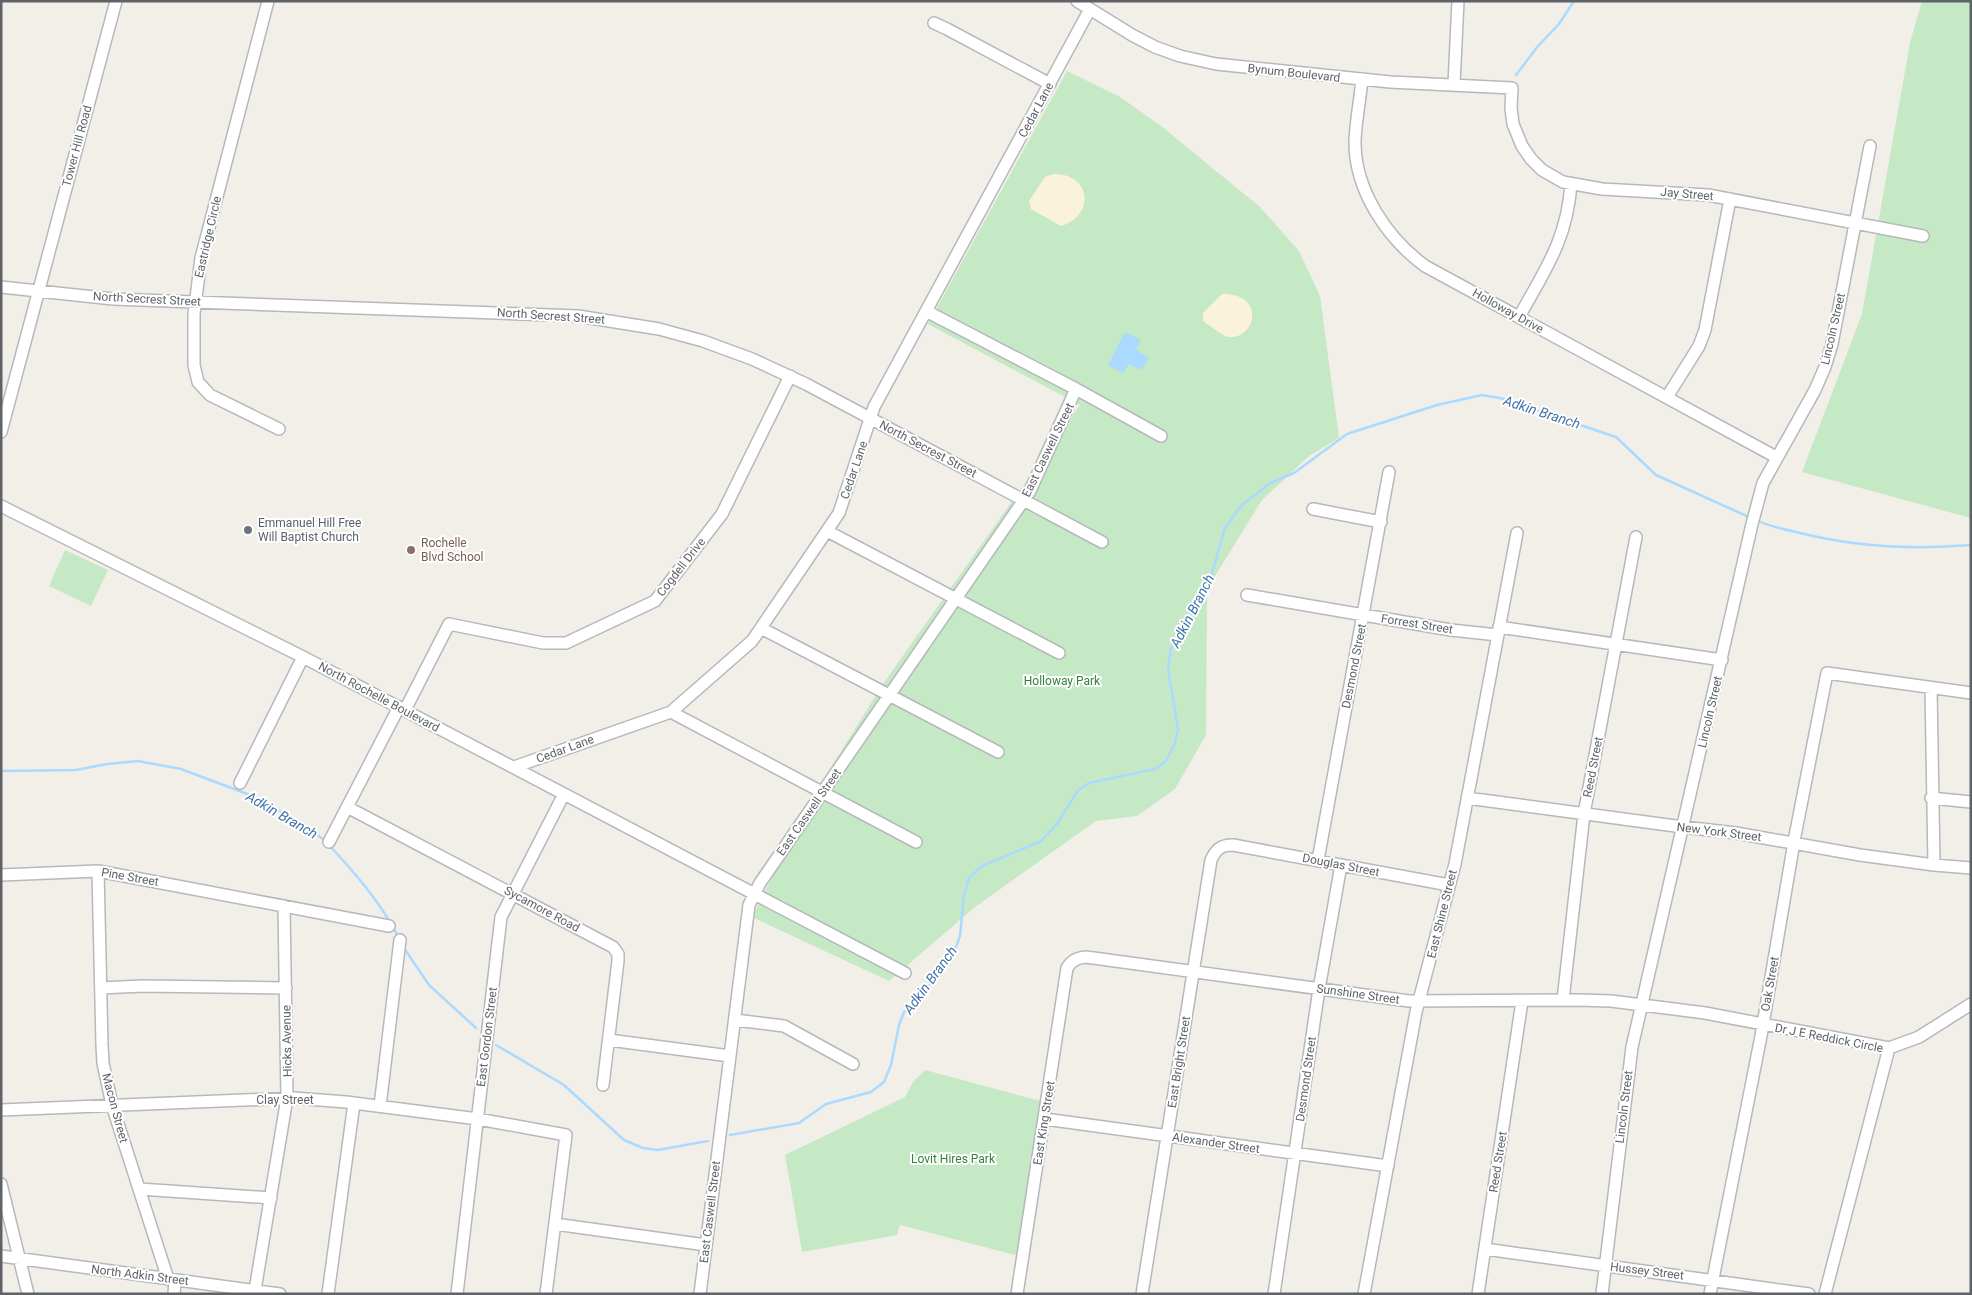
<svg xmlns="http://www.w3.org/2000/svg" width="1972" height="1295" font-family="Roboto,sans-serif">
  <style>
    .green { fill: #c5e8c5 }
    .sand { fill: #fbf3d9 }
    .water { fill: #aadaff }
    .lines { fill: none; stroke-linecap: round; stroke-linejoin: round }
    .stream { stroke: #aadaff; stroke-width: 2.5 }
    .minor-casing { stroke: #b5b8bc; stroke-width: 14 }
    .minor { stroke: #fff; stroke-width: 11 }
    .worship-dot { fill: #6b7280; stroke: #fff; stroke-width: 2 }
    .education-dot { fill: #8d6e63; stroke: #fff; stroke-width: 2 }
    .labels { text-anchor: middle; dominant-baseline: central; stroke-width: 4; stroke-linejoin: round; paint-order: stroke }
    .street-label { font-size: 12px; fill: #5f6368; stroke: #fff }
    .worship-label { font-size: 12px; fill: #5b616d; stroke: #fff; text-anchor: start }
    .education-label { font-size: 12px; fill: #785e54; stroke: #fff; text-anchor: start }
    .park-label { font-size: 12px; fill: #348238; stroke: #fff }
    .water-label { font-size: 14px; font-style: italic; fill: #4174aa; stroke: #fff }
  </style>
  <rect width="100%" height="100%" fill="#f1efe8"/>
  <path class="green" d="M1922,1h49v517l-169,-46 60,-158 48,-271z
    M1067,71l53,26 41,29 99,81 39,44 21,45 19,142 -30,18 -47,44 -55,89 -1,146 -31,54 -38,27 -41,5 -121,86 -86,74 -137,-64 63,-124 68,-109 197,-279 -152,-81z
    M65,550l43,20 -17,36 -42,-20z
    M925,1070l123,33 -29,153 -119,-31 -3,10 -95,17 -17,-97 120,-58 8,-15z"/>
  <path class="sand" d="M1054,174c38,0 41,42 7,52l-30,-17 -2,-8 16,-24z
    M1222,294c44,-1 34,45 7,43 -5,0 -20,-12 -26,-16v-8z"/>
  <path class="water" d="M1125,332l16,8 -5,10 13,7 -7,13 -13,-6 -6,9 -15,-8z"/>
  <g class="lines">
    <path class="stream" d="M1516,75l22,-29 21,-22 15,-23
      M1756,520c12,6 27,9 40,12 58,15 115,18 175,13
      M1,771l75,-1 31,-6 31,-3 43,8 69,26 39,21 37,25
      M329,845c26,28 51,57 69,91
      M404,948l25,37 47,43
      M496,1045l68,40 60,55 19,8 15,2 50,-9
      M730,1135l69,-12 27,-19 45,-12 13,-10 7,-17 8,-40 5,-13 31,-33 19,-27 6,-16 4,-41 5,-17 13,-12 59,-25 16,-17 21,-34 11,-7 66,-14 11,-8 9,-18 3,-14 -10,-60 3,-21 39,-68 15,-52 16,-22 29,-23 24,-10 53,-39 90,-29 45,-10 18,3 116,39 40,38 95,43"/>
    <g class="minor-casing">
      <path id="minor" d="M268,1l-67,257 -7,56v51l4,17 12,13 69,34
        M1077,1l55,34 23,12 25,9 36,8 174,18 122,6 -1,20 2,16 9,22 9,13 11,11 21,12 39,7 106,6 215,41
        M934,23l13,6 103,55
        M1362,79c-2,21 -6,41 -7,61 -1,50 32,98 70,126l351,191
        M1454,84l4,-83
        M1,287l112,12 465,17 81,13 44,12 49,18 54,25 296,158
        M926,311l150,78 85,47
        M1519,317c26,-47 48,-77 52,-133
        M1667,397l32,-51 6,-16 25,-131
        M1,432l115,-431
        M1,506l302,151 602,316
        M1313,509l68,13
        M827,531l232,122
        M1247,595l204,35 47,5
        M1499,627l223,33
        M761,628l237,124
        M1931,688l3,177
        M405,710l44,-86 94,19h23l89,-42 67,-87 68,-138
        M671,712l245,130
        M514,767l157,-55 81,-71 87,-128 35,-106 216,-398
        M240,783l63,-126
        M1467,798l216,29 53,6 124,22 74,10 37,3
        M1931,798l40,4
        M347,807l266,140 5,7v7l-15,124
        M329,842l70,-135
        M1318,860l71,-388
        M98,871l4,174 1,18 9,42 56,174
        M1,875l97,-4 291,55
        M101,988l41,-2 144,2
        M1563,1000l21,-186 52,-277
        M735,1020l49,6 69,38
        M609,1040l121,16
        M1889,1048l30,-11 52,-33
        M380,1106l20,-166
        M1,1110l293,-12 52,4 132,17 88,16 -20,159
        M1045,1119l343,47
        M1,1184l27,110
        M140,1189l131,9
        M555,1224l151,21
        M1485,1249l324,45
        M1,1256l279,38
        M255,1290l32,-192 -3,-192
        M174,1294l1,-14
        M328,1294l26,-191
        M457,1294l44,-377 63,-123
        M700,1294l49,-389 11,-22 270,-392 46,-102
        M1017,1294l50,-326c5,-8 10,-10 19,-11l323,44 168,-1 34,1 94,12 184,35
        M1142,1294l69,-434c5,-11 10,-15 22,-15l216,40
        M1274,1294l45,-305 22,-124
        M1364,1294l52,-282 39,-148 62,-331
        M1478,1294l44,-293
        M1602,1294l30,-247 120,-523 11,-41 52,-93 10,-23 7,-23 38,-198
        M1710,1294l51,-258 34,-200 32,-163 144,20
        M1825,1294l64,-246"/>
    </g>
    <use href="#minor" class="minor"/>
  </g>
  <circle class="worship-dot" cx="248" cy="530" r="5"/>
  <circle class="education-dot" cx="411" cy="550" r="5"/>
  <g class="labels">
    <g class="street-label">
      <text transform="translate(1294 73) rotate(6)">Bynum Boulevard</text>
      <text transform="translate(1036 110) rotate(-62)">Cedar Lane</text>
      <text transform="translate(77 146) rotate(-75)">Tower Hill Road</text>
      <text transform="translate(1687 194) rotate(5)">Jay Street</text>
      <text transform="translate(208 237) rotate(-77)">Eastridge Circle</text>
      <text transform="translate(147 299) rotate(3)">North Secrest Street</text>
      <text transform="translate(1508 311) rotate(29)">Holloway Drive</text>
      <text transform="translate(551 316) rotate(4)">North Secrest Street</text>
      <text transform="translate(1833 329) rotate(-77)">Lincoln Street</text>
      <text transform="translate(928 449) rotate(28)">North Secrest Street</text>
      <text transform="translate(1048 450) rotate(-64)">East Caswell Street</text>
      <text transform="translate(854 470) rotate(-71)">Cedar Lane</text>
      <text transform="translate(681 567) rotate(-52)">Cogdell Drive</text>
      <text transform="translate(1417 624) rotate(9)">Forrest Street</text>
      <text transform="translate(1354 666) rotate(-79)">Desmond Street</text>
      <text transform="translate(379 697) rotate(28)">North Rochelle Boulevard</text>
      <text transform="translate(1710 712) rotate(-77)">Lincoln Street</text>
      <text transform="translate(565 749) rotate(-20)">Cedar Lane</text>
      <text transform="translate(1593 767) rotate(-79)">Reed Street</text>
      <text transform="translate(809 812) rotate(-55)">East Caswell Street</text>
      <text transform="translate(1719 832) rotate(7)">New York Street</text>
      <text transform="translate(1341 865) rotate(11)">Douglas Street</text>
      <text transform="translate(130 877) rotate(10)">Pine Street</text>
      <text transform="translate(542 909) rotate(28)">Sycamore Road</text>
      <text transform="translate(1442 914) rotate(-76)">East Shine Street</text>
      <text transform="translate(1770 984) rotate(-80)">Oak Street</text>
      <text transform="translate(1358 994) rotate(8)">Sunshine Street</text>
      <text transform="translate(487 1037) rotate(-83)">East Gordon Street</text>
      <text transform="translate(1829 1038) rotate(11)">Dr J E Reddick Circle</text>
      <text transform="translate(287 1041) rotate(-91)">Hicks Avenue</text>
      <text transform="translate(1179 1062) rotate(-81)">East Bright Street</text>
      <text transform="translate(1306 1079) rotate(-82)">Desmond Street</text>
      <text x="285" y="1100">Clay Street</text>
      <text transform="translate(1624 1107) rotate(-83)">Lincoln Street</text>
      <text transform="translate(115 1108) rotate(75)">Macon Street</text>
      <text transform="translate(1044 1123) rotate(-81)">East King Street</text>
      <text transform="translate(1216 1143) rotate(8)">Alexander Street</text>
      <text transform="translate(1498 1162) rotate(-81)">Reed Street</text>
      <text transform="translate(710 1212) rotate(-83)">East Caswell Street</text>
      <text transform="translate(1647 1271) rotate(7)">Hussey Street</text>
      <text transform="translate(140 1275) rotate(7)">North Adkin Street</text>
    </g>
    <g class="worship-label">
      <text x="258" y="523">Emmanuel Hill Free<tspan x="258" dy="14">Will Baptist Church</tspan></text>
    </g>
    <g class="education-label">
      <text x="421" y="543">Rochelle<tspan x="421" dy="14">Blvd School</tspan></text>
    </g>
    <g class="park-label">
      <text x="1062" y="681">Holloway Park</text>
      <text x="953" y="1159">Lovit Hires Park</text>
    </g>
    <g class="water-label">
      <text transform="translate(1542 412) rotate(18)">Adkin Branch</text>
      <text transform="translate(1192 611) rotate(-63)">Adkin Branch</text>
      <text transform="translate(282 815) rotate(30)">Adkin Branch</text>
      <text transform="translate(930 980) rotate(-54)">Adkin Branch</text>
    </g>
  </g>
  <rect width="1972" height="1295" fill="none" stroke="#5f6368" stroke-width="5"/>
</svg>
